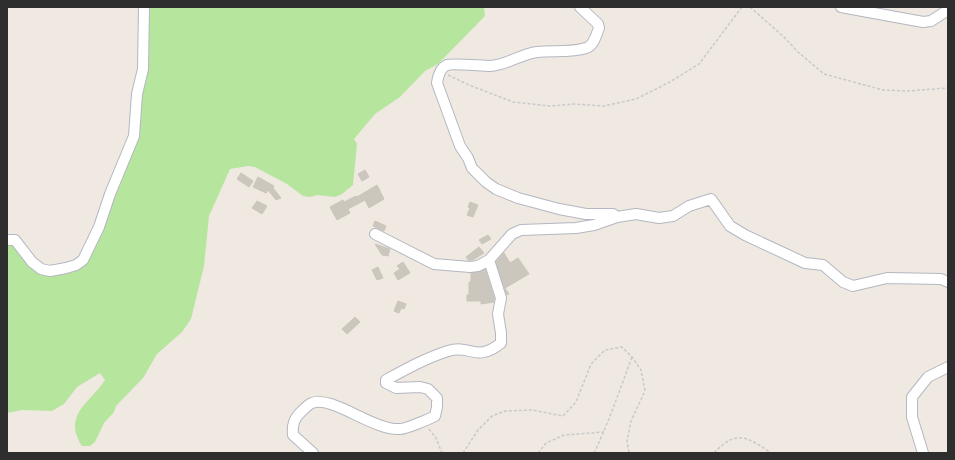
<svg xmlns="http://www.w3.org/2000/svg" width="955" height="460" font-family="Ubuntu,sans-serif">
  <style>
    .green { fill: #b6e59e }
    .building { fill: #cbc7bf; stroke: #cbc5ba }
    .lines { fill: none; stroke-linecap: round; stroke-linejoin: round }
    .minor-casing { stroke: #b4b7c1; stroke-width: 12 }
    .path { stroke: #c9c9c9; stroke-width: 1.5; stroke-dasharray: 3 2; stroke-linecap: butt }
    .minor { stroke: #fff; stroke-width: 10 }
  </style>
  <rect width="100%" height="100%" fill="#efe9e1"/>
  <path class="green" d="M149,7h335l1,9 -47,48 -13,7 -25,26 -25,17 -21,25 3,5 -4,41 -11,9 -7,3 -18,-2 -7,2 -7,-1 -16,-12 -32,-17 -7,-1 -18,3 -21,47 -5,50 -13,53 -9,13 -25,22 -14,24 -27,28 -2,6 -10,11 -9,19 -5,4h-8c-20,-31 8,-43 23,-66l-5,-7 -23,14 -13,17 -12,7 -30,-1 -15,3v-168l5,-1c10,12 20,31 37,32 4,0 9,-2 13,-2 10,-2 17,-5 25,-11l52,-126z"/>
  <path class="building" d="M365,170l4,7 -7,4 -4,-7z
    M241,173l12,8 -4,6 -12,-8z
    M258,177l16,9 -1,2 8,10 -5,2 -8,-10 -2,3 -13,-6z
    M377,185l7,14 -15,9 -4,-8 -17,9 2,4 -13,7 -7,-13 13,-7 1,2 12,-6 1,1z
    M257,201l10,5 -5,8 -10,-6z
    M470,202l8,3 -5,12 -6,-2 3,-7 -2,-1z
    M375,221l11,5 -2,5 -11,-5z
    M488,235l3,4 -9,5 -3,-4z
    M375,244l15,5 -2,7 -6,-1z
    M479,247l5,6 -11,7h-5l-2,-3z
    M504,253l6,10 8,-5 11,16 -24,14 4,6 -2,1 -11,-33z
    M403,262l7,11 -12,7 -4,-7 6,-4 -3,-3z
    M378,267l5,11 -6,2 -5,-10z
    M485,269l9,29v4l-13,2v-3h-14v-6h2v-13h2v-9l8,-1z
    M398,301l8,3 -2,5 -3,-1 -2,5 -5,-2z
    M355,317l5,5 -13,12 -5,-5z"/>
  <g class="lines">
    <g class="minor-casing">
      <path id="minor" d="M841,7l82,15 8,-1 17,-11
        M617,217l19,-3 23,4 14,-2 16,-10 22,-7 19,27 15,9 60,28 18,2 20,17 10,4 34,-8 54,1 7,3
        M375,234l59,30 36,3 8,-1 11,-6 23,-26 9,-4 55,-2 18,-3 23,-8 -4,-3h-27l-27,-5 -41,-11 -22,-9 -10,-7 -14,-14 -4,-10 -8,-12 -23,-63c1,-7 3,-15 10,-18 5,-2 35,1 43,1 17,-1 31,-12 47,-14 15,-2 34,1 49,-4 8,-2 10,-13 13,-20l-1,-4 -18,-17
        M7,240h8l17,22 9,7 9,2 16,-3 10,-3 7,-5 16,-33 11,-33 24,-58 3,-42 6,-25 1,-62
        M313,453l-20,-18c-1,-11 1,-17 10,-25 2,-2 6,-6 9,-7 20,-8 62,28 88,26 6,0 29,-10 35,-13l2,-9v-9l-9,-9 -8,-2 -24,1 -10,-5v-3c20,-11 40,-22 62,-29 23,-7 28,12 53,-8v-10l-3,-19 3,-16 -12,-38
        M923,453l-11,-36v-20l16,-20 20,-10"/>
    </g>
    <path class="path" d="M750,7l34,30 14,15 26,22 59,16 24,1 41,-3
      M448,75l21,10 44,17 37,4 24,-2 30,2 32,-7 34,-17 29,-18 43,-57
      M429,429l7,9 6,15
      M463,453l15,-23 14,-14 13,-5 27,-1 31,6 13,-14 15,-38 14,-14 17,-3 10,10 9,13 4,21 -14,30 -4,20 2,12
      M538,453l8,-10 18,-8 40,-3
      M594,453c15,-31 26,-64 38,-96
      M714,453c22,-24 34,-16 57,0"/>
    <use href="#minor" class="minor"/>
  </g>
  <rect width="955" height="460" fill="none" stroke="#2e2e2e" stroke-width="16"/>
</svg>
